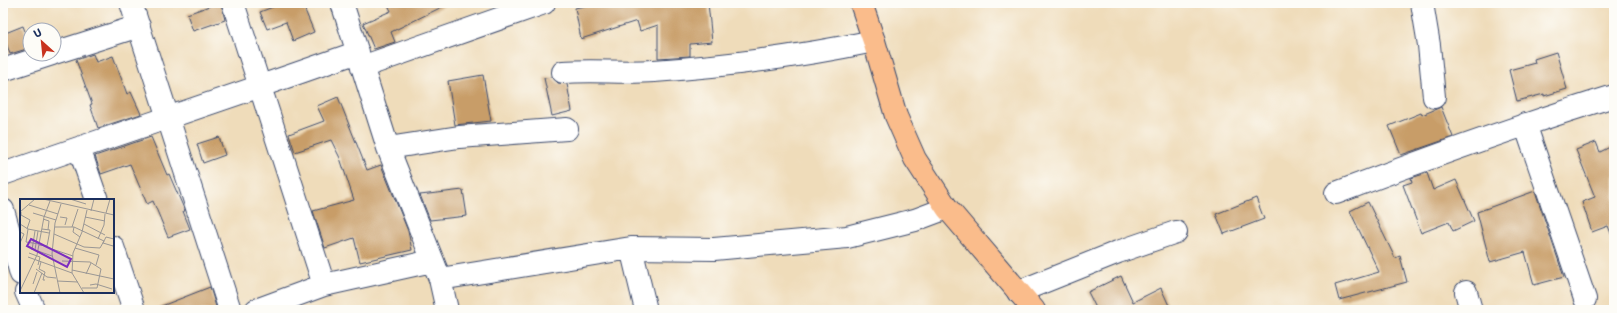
<svg xmlns="http://www.w3.org/2000/svg" width="1617" height="313" font-family="'Shantell Sans',sans-serif">
  <style>
    .building { fill: #c89d68 }
    .lines { fill: none; stroke-linecap: round; stroke-linejoin: round }
    .minor-casing { stroke: #3b496c; stroke-width: 24 }
    .major-casing { stroke: #3b496c; stroke-width: 24 }
    .minor { stroke: #fff; stroke-width: 22 }
    .major { stroke: #fabc8b; stroke-width: 22 }
    .inset-road { fill: none; stroke: #9a9795; stroke-width: 1 }
    .view { fill: #7b2cbf; fill-opacity: 0.15; stroke: #7b2cbf; stroke-width: 2 }
    .inset-edge { fill: none; stroke: #1b2f5e; stroke-width: 2 }
  </style>
  <rect width="100%" height="100%" fill="#fdfcf7"/>
  <filter id="ink" filterUnits="userSpaceOnUse"><feTurbulence type="fractalNoise" baseFrequency=".025" numOctaves="2"/><feDisplacementMap in="SourceGraphic" scale="8" xChannelSelector="R" yChannelSelector="G"/><feConvolveMatrix kernelMatrix="1 2 1 2 8 2 1 2 1" color-interpolation-filters="sRGB"/></filter>
  <filter id="wash" filterUnits="userSpaceOnUse"><feTurbulence type="fractalNoise" baseFrequency=".012" numOctaves="4" result="noise"/><feDisplacementMap in="SourceGraphic" scale="16" xChannelSelector="R" yChannelSelector="G"/><feGaussianBlur stdDeviation="0.9" result="paint"/><feColorMatrix in="noise" values="0 0 0 0 0 0 0 0 0 0 0 0 0 0 0 0 0 1.4 0 .05"/><feComposite in="paint" operator="in"/></filter>
  <g filter="url(#wash)">
    <rect width="100%" height="100%" fill="#efdcba"/>
    <g id="blocks">
      <path class="building" d="M218,3h3l4,17 -32,11 -6,-17z
        M283,3h19l12,29 -21,9 -7,-19 -19,7 -7,-17z
        M387,3h63l-59,29 4,10 -21,7 -11,-26 28,-12z
        M598,3h110l4,39 -22,2v12l-32,2v-33l-18,6 -3,-10 -56,18 -6,-31z
        M23,26l7,18v4l-20,6 -7,-20z
        M1556,52l11,37 -23,7v-2l-27,7 -8,-31 26,-7 -1,-4z
        M93,54l3,8 17,-6 14,38 4,-2 10,22 -43,14 -8,-23 2,-1 -16,-44z
        M483,75l8,46 -36,4 -7,-44z
        M552,77l6,6 9,1 5,27 -20,5 -8,-38z
        M338,97l29,73 14,-5 27,66 4,19 -52,12 -6,-24 -29,10 -12,-37 41,-11 -14,-42 -9,-18 -36,12 -6,-18 35,-13 -7,-15z
        M1441,107l12,30 -52,18 -12,-29 32,-13 1,2z
        M151,137l16,38 2,-1 16,37h-2l7,18 -22,8 -15,-36 -6,3 -17,-40 -29,10 -6,-18z
        M219,137l6,18 -22,8 -6,-19z
        M1596,142l4,10 14,-7v96l-6,-15 -16,6 -10,-30 13,-5 -19,-47z
        M1427,173l6,17 23,-10 18,41 -21,10 -4,-9 -28,11 -18,-48 9,-3 -1,-4z
        M463,190l4,26 -37,4 -10,-25z
        M1535,191l29,86 -30,8 -9,-33 -35,10 -13,-50z
        M1256,198l8,21 -40,15 -8,-20z
        M1368,202l27,56 5,-2 7,26 -68,18 -4,-15 44,-13 -29,-61z
        M1121,276l12,26 28,-14 10,22h-74l-9,-18z
        M210,287l7,23h-62l-1,-1z"/>
    </g>
  </g>
  <g filter="url(#ink)">
    <use href="#blocks" fill-opacity="0" stroke="#3b496c" stroke-width="1"/>
    <g class="lines">
      <g class="minor-casing">
        <path id="minor" d="M131,3l99,307
          M233,3l91,282
          M342,3l46,145 52,131 7,31
          M1422,3l7,42 5,52
          M54,53l85,-27
          M362,67l182,-64
          M3,70l49,-16
          M563,72c31,-2 61,1 91,-1 74,-5 148,-15 220,-30
          M1525,124l60,175
          M79,148l18,52
          M388,148l71,-11 108,-8
          M3,174c118,-41 237,-80 355,-122
          M1336,193c92,-35 184,-68 278,-97
          M3,210l18,64
          M113,247l21,63
          M631,248l15,62
          M440,279l191,-31 83,1 133,-12 68,-17 32,-12
          M26,292l8,18
          M1018,292l100,-40 58,-20
          M1466,292l5,18
          M256,310l68,-25 108,-24"/>
      </g>
      <g class="major-casing">
        <path id="major" d="M861,3l13,38 22,75 19,43 32,49 87,102"/>
      </g>
      <use href="#minor" class="minor"/>
      <use href="#major" class="major"/>
    </g>
  </g>
  <g transform="translate(20 199)">
    <rect width="94" height="94" fill="#efdcba"/>
    <path class="inset-road" d="M23,0l71,16M50,0l16,5M9,6l29,9M71,12l3,-12M0,13l15,-13M1,13v3l9,5 -3,9M13,14l23,7M86,14l4,-14M40,18l7,1 -2,7M65,18l20,4M23,20l6,2 -1,9M0,25l8,5 21,4M64,25l21,11M52,28l6,-18M54,28l-1,5 7,5M8,30l-2,13 13,2M0,33l4,2 -4,9M34,35l30,13 16,1 4,-7 -30,-14h-19M78,40l6,-14 1,-11M94,40l-8,-2 -3,6 10,3 1,-3M19,46l8,1 1,-5 2,-11 -8,-1M55,49l24,7 -3,10M32,50l21,7M12,51l3,-19M15,51l3,-19M18,52l14,5M9,54l11,4 -2,8M8,58l44,16M42,62l28,1 11,7 -4,19h-15M21,63l-2,7 6,3 -2,8h2M16,70l11,8 9,1M52,71l42,9M66,75l5,-11M37,82l21,1M13,85l4,-12M70,86l6,-1 16,5M0,92l17,-36 7,-38 6,-16M14,94l8,-20M40,94l-8,-39 3,-31 6,-19M64,94l-12,-20 1,-20 9,-21 5,-22"/>
    <path class="view" d="M11,40l40,20 -4,8 -40,-21z"/>
    <rect width="94" height="94" class="inset-edge"/>
  </g>
  <rect width="1617" height="313" fill="none" stroke="#fdfcf7" stroke-width="16"/>
  <g transform="translate(42 42) rotate(333)"><circle r="19" fill="#fdfcf7" stroke="#a3aaba"/>
  <path d="M0-3L7 15L0 10L-7 15Z" fill="#c8321e"/>
  <text y="-6" font-size="11" font-weight="bold" text-anchor="middle" fill="#1b2f5e">U</text>
  </g>
</svg>
